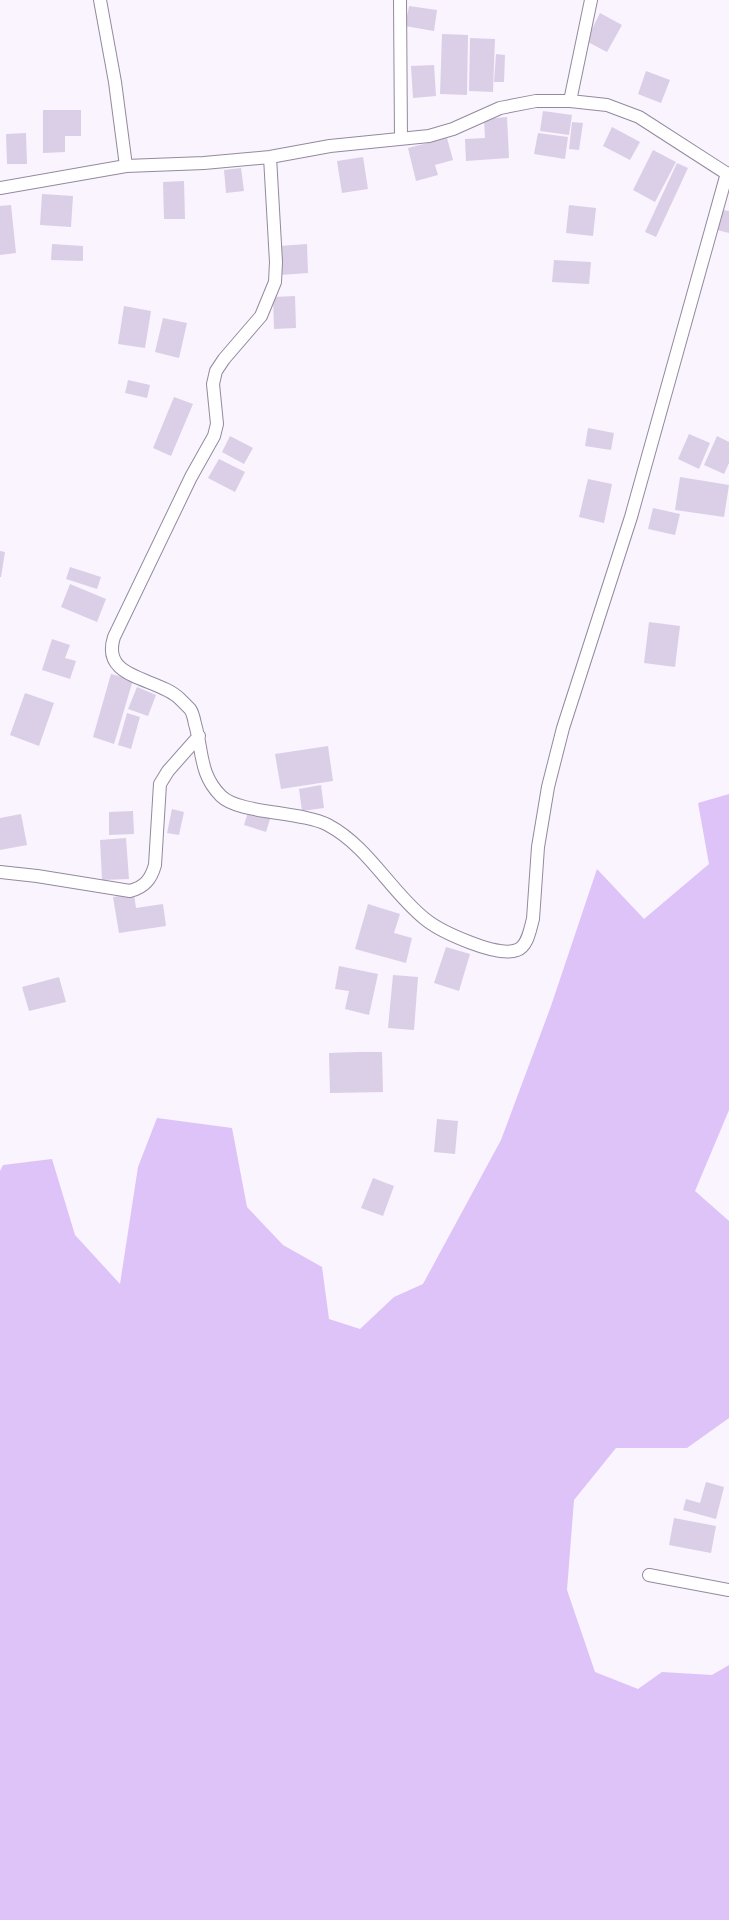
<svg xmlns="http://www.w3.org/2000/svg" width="729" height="1920" font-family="Cabin,sans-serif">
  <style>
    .water { fill: #ddc3f8 }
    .building { fill: #dbcfe8 }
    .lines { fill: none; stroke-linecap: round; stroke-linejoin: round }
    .street-casing { stroke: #94899f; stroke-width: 14 }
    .street { stroke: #fff; stroke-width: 12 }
  </style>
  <rect width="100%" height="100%" fill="#f9f4fe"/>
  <path class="water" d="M729,794v316l-34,81 34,30v197l-42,30h-71l-42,52 -7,90 28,82 43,17 24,-17 50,3 17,-10v255h-729v-749l3,-6 49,-6 23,76 45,49 18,-117 19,-49 75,10 15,79 36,38 39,22 7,52 31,10 34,-32 29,-13 78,-144 50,-134 46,-137 47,50 65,-55 -11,-61z"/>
  <path class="building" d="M409,6l28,4 -3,21 -29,-5z
    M600,13l22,12 -15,27 -21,-11z
    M442,34l26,1 -1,60 -27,-1z
    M470,38l25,1 -2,53 -24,-1z
    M496,54l9,1 -1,27h-10z
    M434,65l2,31 -23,2 -2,-32z
    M646,71l24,9 -9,23 -23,-9z
    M43,110h38v26h-16v16l-22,1z
    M543,111l29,4 -3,20 -29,-4z
    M507,117l2,41 -43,3 -1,-22 20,-1 -1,-19z
    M572,122l11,1 -4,27 -10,-1z
    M612,127l28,15 -10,18 -27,-14z
    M26,133l1,31h-20l-1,-30z
    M538,133l30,4 -3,22 -31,-5z
    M447,138l6,22 -18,5 3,10 -22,6 -8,-33z
    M653,150l23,12 -21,40 -22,-12z
    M363,157l5,32 -26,4 -5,-32z
    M677,163l11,5 -32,69 -11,-5z
    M241,168l3,23 -18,2 -2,-23z
    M184,181l1,38h-21l-1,-37z
    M42,194l31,2 -2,31 -31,-2z
    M11,205l5,48 -16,2v-49z
    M569,205l27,3 -3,28 -27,-3z
    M723,210l6,1v22l-12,-3z
    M52,244l31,2v15l-32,-1z
    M307,244l1,29 -28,2 -1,-29z
    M554,260l37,2 -2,22 -37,-2z
    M295,296l1,32 -22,1 -1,-32z
    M124,306l27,5 -6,37 -27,-4z
    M163,318l24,5 -8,35 -24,-6z
    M128,380l22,5 -3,13 -22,-5z
    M174,397l19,7 -22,52 -18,-8z
    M588,428l26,5 -3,17 -26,-4z
    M689,434l21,9 -11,26 -21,-10z
    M230,436l23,12 -9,16 -22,-12z
    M717,436l12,6v21l-5,11 -20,-9z
    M219,459l26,13 -10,20 -27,-14z
    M680,477l49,8 -5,32 -49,-7z
    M588,479l24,5 -8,39 -25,-6z
    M653,508l27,6 -5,21 -27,-6z
    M0,551l5,1 -4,25h-1z
    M70,567l31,10 -4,12 -31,-10z
    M70,584l36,15 -9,23 -36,-15z
    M649,622l31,4 -5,41 -31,-4z
    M52,639l18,6 -5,13 11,3 -6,18 -28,-9z
    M111,674l22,6 -19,64 -21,-7z
    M137,687l19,8 -8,21 -20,-7z
    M25,693l29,10 -15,43 -29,-11z
    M127,713l13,4 -9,32 -13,-4z
    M328,746l5,35 -52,8 -6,-35z
    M321,785l3,23 -22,3 -3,-22z
    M172,809l12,3 -5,23 -12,-2z
    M249,809l22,7 -5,16 -22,-7z
    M133,811l1,23 -25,1v-23z
    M21,814l6,31 -27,5v-32z
    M126,838l3,41 -27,1 -2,-40z
    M134,894l2,14 27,-4 3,22 -47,7 -6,-36z
    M368,904l32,10 -6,19 18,5 -6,25 -51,-14z
    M446,947l24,7 -11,37 -25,-8z
    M339,966l39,8 -9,41 -24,-6 4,-18 -14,-2z
    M393,975l25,2 -4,53 -26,-2z
    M59,977l7,25 -37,9 -7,-24z
    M358,1052h24l1,40 -53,1 -1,-40z
    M437,1119l21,2 -3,33 -21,-2z
    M373,1178l21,8 -11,30 -22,-8z
    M706,1482l18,5 -8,32 -33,-9 3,-11 14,4z
    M674,1518l42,8 -5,27 -42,-8z"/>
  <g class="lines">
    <g class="street-casing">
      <path id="street" d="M100,0l15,82 11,84
        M400,0l1,139
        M570,101l21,-101
        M270,157l6,105 -1,20 -14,34 -37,43 -8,12 -3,13 4,40 -3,12 -23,41 -77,160c-14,43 44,40 66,62 3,3 7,7 10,10 3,4 4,10 5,15 8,27 4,50 26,72 18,18 80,15 107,29 41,22 62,66 97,94 16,13 73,39 92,31 11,-4 13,-21 16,-31l5,-72 10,-60 15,-59 68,-211 96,-344
        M0,188l126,-22 78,-3 66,-6 60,-11 99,-10 24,-7 47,-21 36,-7h34l37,4 32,12 90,58
        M0,872l37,4 93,15c15,-4 21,-12 25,-26l5,-81 8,-13 31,-35
        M649,1575l80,15"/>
    </g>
    <use href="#street" class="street"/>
  </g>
</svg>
